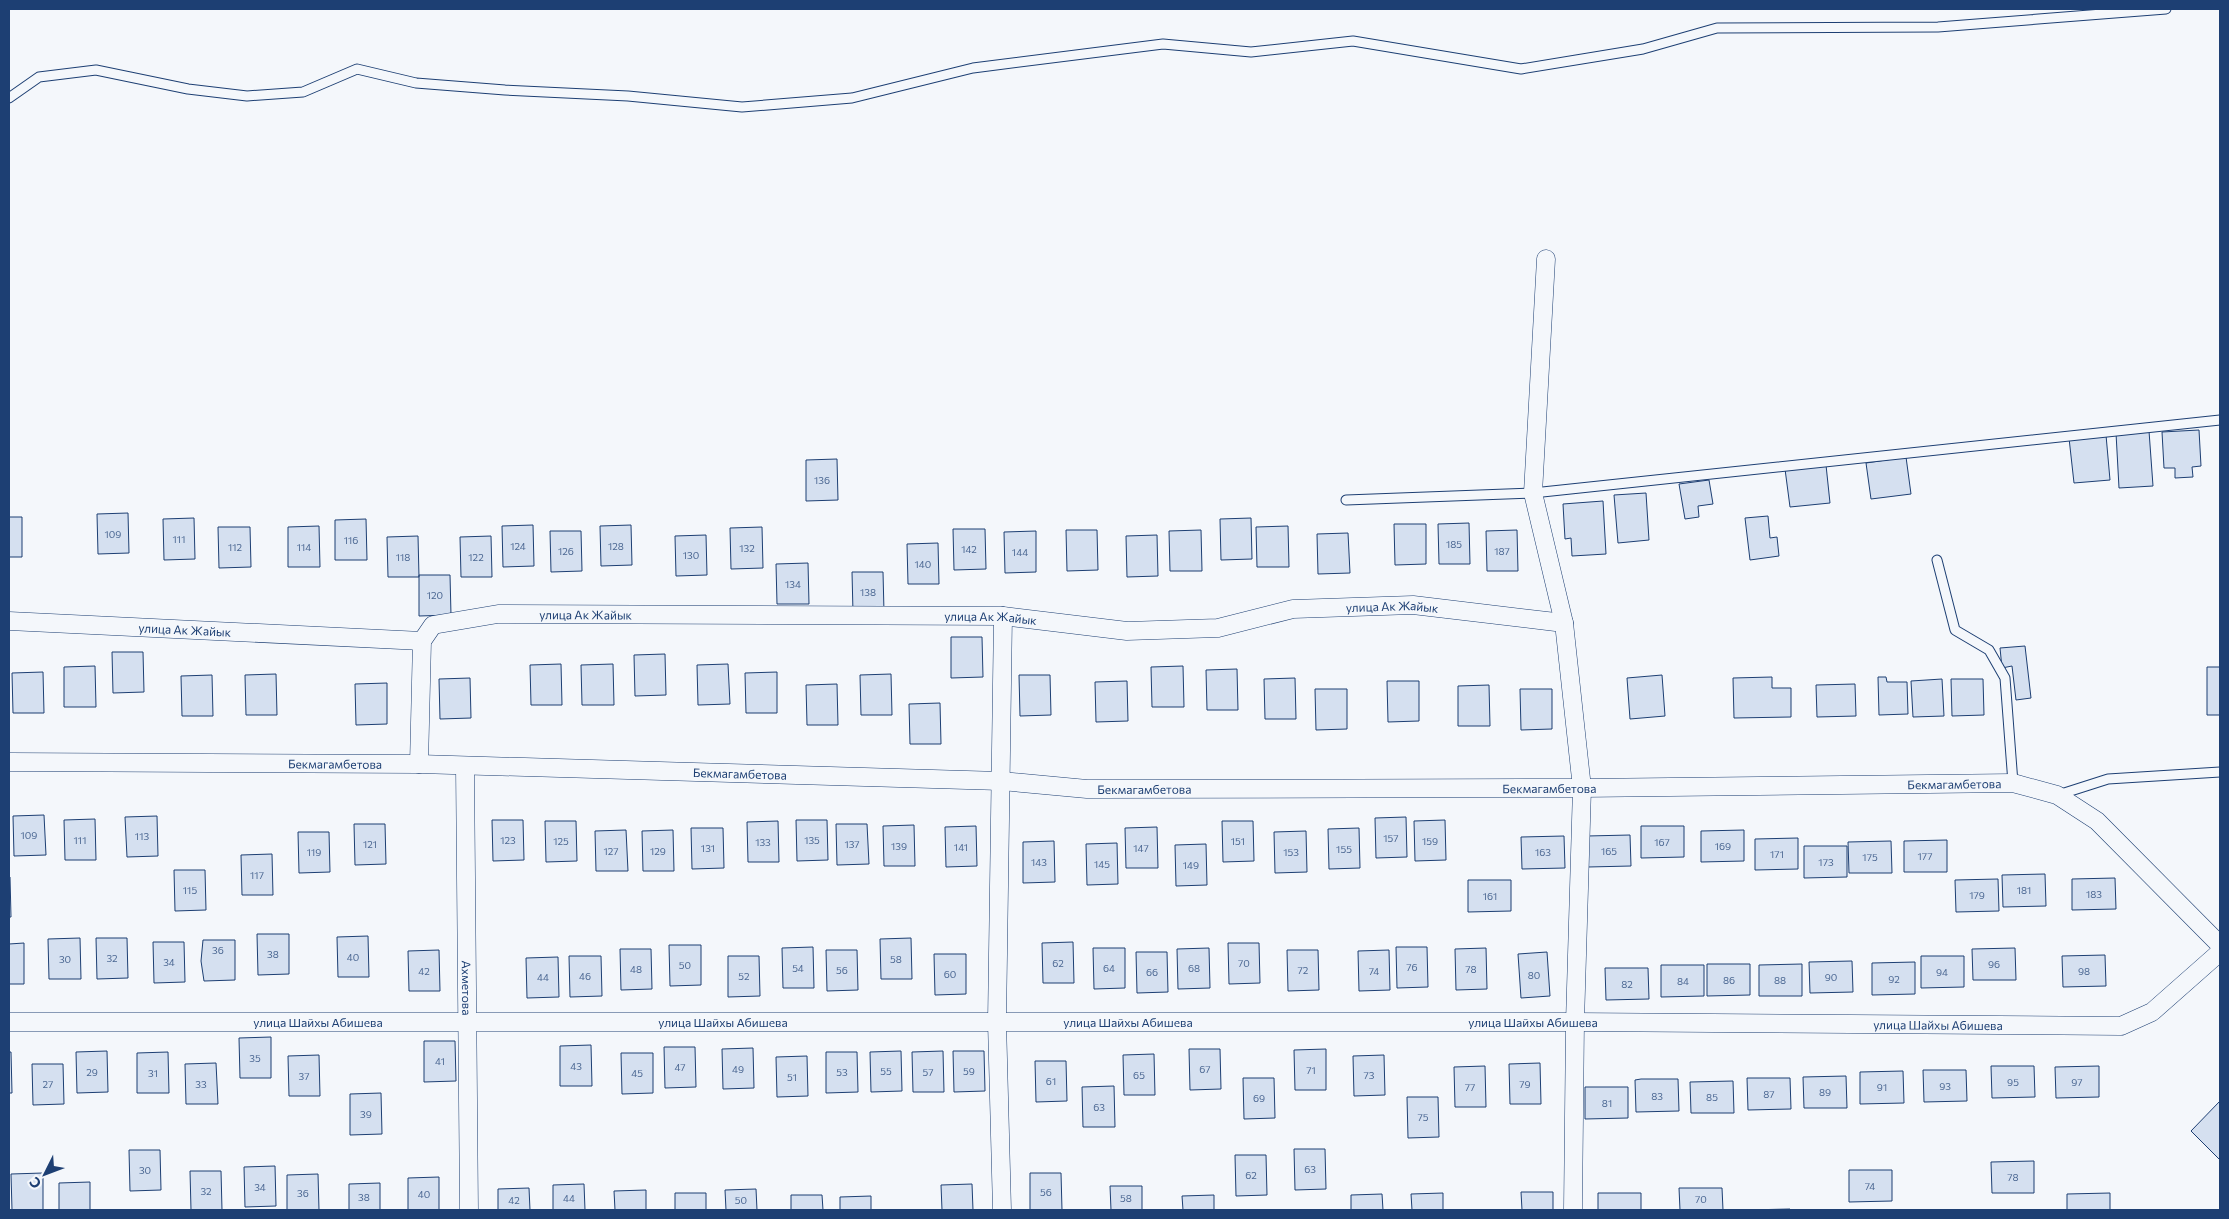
<svg xmlns="http://www.w3.org/2000/svg" width="2229" height="1219" font-family="Commissioner,sans-serif">
  <style>
    .building { fill: #d5e0f0; stroke: #1d3f73 }
    .lines { fill: none; stroke-linecap: round; stroke-linejoin: round }
    .lane-casing { stroke: #1d3f73; stroke-width: 11 }
    .street-casing { stroke: #1d3f73; stroke-width: 19 }
    .lane { stroke: #f4f7fb; stroke-width: 9 }
    .street { stroke: #f4f7fb; stroke-width: 18 }
    .labels { text-anchor: middle; dominant-baseline: central; stroke-width: 4; stroke-linejoin: round; paint-order: stroke }
    .number-label { font-size: 10px; fill: #4b6792 }
    .street-label { font-size: 12px; fill: #1d3f73; stroke: #f4f7fb }
  </style>
  <rect width="100%" height="100%" fill="#f4f7fb"/>
  <path class="building" d="M2199,430l2,36 -9,1 1,10 -18,1v-10h-11l-2,-36z
    M2149,431l4,55 -34,2 -3,-55z
    M2106,435l4,45 -36,3 -5,-45z
    M1906,457l5,37 -40,5 -5,-36z
    M837,459l1,41 -32,1v-41z
    M1826,465l4,38 -40,4 -5,-38z
    M1709,480l4,24 -15,2 1,11 -14,2 -6,-35z
    M1646,493l3,47 -31,3 -4,-48z
    M1603,501l3,53 -34,2 -1,-18 -6,1 -2,-35z
    M128,513l1,40 -31,1 -1,-40z
    M1768,516l2,22 7,-1 2,19 -29,4 -5,-42z
    M9,517h13v40h-13z
    M194,518l1,41 -31,1 -1,-41z
    M1251,518l1,41 -31,1 -1,-41z
    M366,519l1,41h-32v-40z
    M1469,523l1,41h-31l-1,-40z
    M1394,524h32v40l-31,1z
    M533,525l1,41 -31,1 -1,-41z
    M631,525l1,40 -31,1 -1,-40z
    M319,526l1,41h-32v-40z
    M1288,526l1,41h-32l-1,-40z
    M218,527h32l1,40 -32,1z
    M762,527l1,41 -32,1 -1,-41z
    M953,529h32l1,40 -32,1z
    M1066,530h31l1,40 -31,1z
    M1201,530l1,41h-32l-1,-40z
    M1517,530l1,41h-31l-1,-40z
    M550,531h31l1,40 -31,1z
    M1036,531v41l-31,1 -1,-41z
    M1348,533l2,40 -32,1 -1,-40z
    M706,535l1,40 -31,1 -1,-40z
    M1157,535l1,41 -31,1 -1,-41z
    M418,536l1,41h-31l-1,-40z
    M491,536l1,41h-31l-1,-40z
    M938,543l1,41h-31l-1,-40z
    M808,563l1,41h-32l-1,-40z
    M852,572h31l1,40 -31,1z
    M419,575h31l1,40 -32,1z
    M951,637h31l1,40 -32,1z
    M2025,646l6,52 -15,2 -4,-34 -10,2 -2,-20z
    M112,652h31l1,40 -31,1z
    M665,654l1,41 -31,1 -1,-41z
    M561,664l1,41h-31l-1,-40z
    M613,664l1,41h-32l-1,-40z
    M728,664l2,40 -32,1 -1,-40z
    M95,666l1,41h-32v-40z
    M1183,666l1,41h-32l-1,-40z
    M2207,667h13v48h-13z
    M1237,669l1,41h-31l-1,-40z
    M43,672l1,41h-31l-1,-40z
    M777,672v41h-31l-1,-40z
    M276,674l1,41h-31l-1,-40z
    M891,674l1,41h-31l-1,-40z
    M212,675l1,41h-31l-1,-40z
    M1019,675h31l1,40 -31,1z
    M1662,675l3,41 -35,3 -3,-41z
    M1772,677v11h19v29l-57,1 -1,-40z
    M1878,677h8l1,5h20l1,32 -29,1z
    M470,678l1,40 -31,1 -1,-40z
    M1295,678l1,41h-31l-1,-40z
    M1942,679l2,37 -31,1 -2,-36z
    M1951,679h32l1,36 -32,1z
    M1127,681l1,40 -32,1 -1,-40z
    M1387,681h32v40l-31,1z
    M387,683v41l-31,1 -1,-41z
    M837,684l1,41h-31l-1,-40z
    M1855,684l1,32 -39,1 -1,-32z
    M1489,685l1,41h-32v-40z
    M1315,689h32v40l-31,1z
    M1520,689h32v40l-31,1z
    M940,703l1,41h-31l-1,-40z
    M44,815l2,40 -32,1 -1,-40z
    M157,816l1,40 -31,1 -2,-40z
    M1406,817l1,40 -31,1 -1,-40z
    M95,819l1,41h-31l-1,-40z
    M492,820h31l1,40 -31,1z
    M796,820h31l1,40 -31,1z
    M1445,820l1,40 -31,1 -1,-40z
    M545,821h31l1,40 -31,1z
    M778,821l1,41h-31l-1,-40z
    M1222,821h31l1,40 -31,1z
    M354,824h31l1,40 -31,1z
    M836,824h31l2,40 -32,1z
    M914,825l1,41h-31l-1,-40z
    M976,826l1,40 -31,1 -1,-40z
    M1641,826h43v31l-43,1z
    M1157,827l1,41h-32l-1,-40z
    M691,828h32l1,40 -32,1z
    M1359,828l1,40 -31,1 -1,-40z
    M626,830l2,41h-32l-1,-40z
    M673,830l1,41h-31l-1,-40z
    M1744,830v31l-43,1v-31z
    M1306,831l1,41 -32,1 -1,-41z
    M298,832h31l1,40 -31,1z
    M1630,835l1,31 -43,1 -1,-31z
    M1564,836l1,32 -43,1 -1,-32z
    M1798,838v31l-43,1v-31z
    M1947,840v32h-43v-31z
    M1054,841l1,41 -32,1v-41z
    M1891,841l1,32h-43l-1,-31z
    M1117,843l1,41 -31,1 -1,-41z
    M1206,844l1,41 -31,1 -1,-41z
    M1804,846h43v31l-43,1z
    M272,854l1,41h-31l-1,-40z
    M174,870h31l1,40 -31,1z
    M2045,874l1,32 -43,1 -1,-32z
    M9,877h1l1,40h-2z
    M2115,878l1,31 -44,1v-31z
    M1998,879l1,32 -43,1 -1,-32z
    M1468,880h43v31l-43,1z
    M257,934h32v40l-31,1z
    M368,936l1,41h-31l-1,-40z
    M80,938l1,41h-32l-1,-40z
    M96,938h31l1,40 -31,1z
    M911,938l1,41h-31l-1,-40z
    M203,940h32v40l-31,1 -3,-20z
    M153,942h31l1,40 -31,1z
    M1073,942l1,41h-31l-1,-40z
    M24,943v41h-15v-40z
    M1228,943h31l1,40 -31,1z
    M669,945h32v40l-31,1z
    M813,947l1,41h-31l-1,-40z
    M1396,947h31l1,40 -31,1z
    M1093,948h32v40l-31,1z
    M1209,948l1,40 -32,1 -1,-40z
    M1486,948l1,41 -31,1 -1,-41z
    M2015,948l1,32h-43l-1,-31z
    M620,949h31l1,40 -31,1z
    M439,950l1,41h-31l-1,-40z
    M826,950h31l1,40 -31,1z
    M1287,950h31l1,40 -31,1z
    M1389,950l1,40 -31,1 -1,-40z
    M1136,952h31l1,40 -31,1z
    M1547,952l3,44 -29,2 -3,-44z
    M934,954h32v40l-31,1z
    M2105,955l1,31 -43,1 -1,-31z
    M569,956h32l1,40 -32,1z
    M728,956h31l1,40 -32,1z
    M1921,956h43v31l-43,1z
    M558,957l1,40 -32,1 -1,-40z
    M1852,961l1,31 -43,1 -1,-31z
    M1915,962v32l-43,1v-32z
    M1707,964h43v31l-43,1z
    M1802,964v32h-43v-31z
    M1661,965h43v31l-43,1z
    M1605,968h43l1,31 -43,1z
    M271,1037v41h-31l-1,-40z
    M424,1041h31l1,40 -32,1z
    M591,1045l1,41h-32v-40z
    M664,1047h31l1,40 -31,1z
    M753,1048l1,40 -31,1 -1,-40z
    M1189,1049h31l1,40 -31,1z
    M1326,1049v41h-31l-1,-40z
    M107,1051l1,41 -31,1 -1,-41z
    M901,1051l1,40 -31,1 -1,-40z
    M943,1051l1,41h-31l-1,-40z
    M953,1051h31l1,40 -31,1z
    M9,1052h2l1,41h-3z
    M168,1052l1,41h-32v-40z
    M826,1052h31l1,40 -32,1z
    M621,1053h32v40l-31,1z
    M1154,1054l1,41h-31l-1,-40z
    M319,1055l1,41h-31l-1,-40z
    M1384,1055l1,40 -31,1 -1,-40z
    M807,1056l1,40 -31,1 -1,-40z
    M1035,1061h31l1,40 -31,1z
    M216,1063l2,41h-32l-1,-40z
    M1540,1063l1,41h-31l-1,-40z
    M32,1064h31l1,40 -31,1z
    M1485,1066l1,41h-31l-1,-40z
    M1991,1066h43l1,31 -43,1z
    M2099,1066v31l-43,1 -1,-31z
    M1923,1070h43l1,31 -43,1z
    M1903,1071l1,32 -44,1v-32z
    M1846,1076l1,32h-43l-1,-31z
    M1243,1078h31l1,40 -31,1z
    M1747,1078h43l1,31 -43,1z
    M1641,1079h37l1,32 -43,1 -1,-32z
    M1733,1081l1,32h-43l-1,-31z
    M1114,1086l1,41h-32l-1,-40z
    M1585,1087h43v31l-43,1z
    M381,1093l1,41 -32,1v-41z
    M1407,1097h31l1,40 -31,1z
    M2220,1101v59l-29,-29z
    M1294,1149h31l1,40 -31,1z
    M129,1150h31l1,40 -31,1z
    M1235,1155h31l1,40 -31,1z
    M2034,1161v32h-42l-1,-31z
    M275,1166l1,40 -31,1 -1,-40z
    M1849,1170h43v31l-43,1z
    M190,1171h31l1,39h-31z
    M43,1173v37h-31l-1,-36z
    M1030,1173h31l1,37h-32z
    M318,1174l1,36h-32v-35z
    M439,1177v33h-31v-32z
    M90,1182v28h-31v-27z
    M380,1183v27h-31v-26z
    M584,1184l1,26h-32v-25z
    M972,1184l1,26h-31l-1,-25z
    M1110,1186h32v24h-31z
    M529,1188l1,22h-32v-21z
    M1679,1188h43l1,22h-43z
    M756,1189l1,21h-31l-1,-20z
    M646,1190v20h-31l-1,-19z
    M1521,1192h32v18h-31z
    M675,1193h31v17h-31z
    M1443,1193v17h-31l-1,-16z
    M1598,1193h43v17h-43z
    M2110,1193v17h-43v-16z
    M1382,1194l1,16h-32v-15z
    M791,1195h31l1,15h-32z
    M1214,1195v15h-31l-1,-14z
    M871,1196v14h-31v-13z
    M1790,1209v1h-43z"/>
  <g class="lines">
    <g class="lane-casing">
      <path id="lane" d="M9,98l30,-21 57,-7 92,19 59,7 56,-4 54,-23 59,14 89,7 123,6 114,11 110,-9 121,-30 190,-24 88,8 102,-11 168,28 122,-20 74,-21 221,-1 228,-18
        M1346,500l187,-7 687,-73
        M1937,560l18,70 34,20 16,28 8,105
        M2058,795l50,-16 112,-7"/>
    </g>
    <g class="street-casing">
      <g id="street">
        <path d="M1546,259l-13,234 31,130 18,165 -7,234 -2,188"/>
        <path id="s1" d="M9,621l413,20"/>
        <path id="s2" d="M9,762l410,2 582,17 86,8 495,-1 431,-5 44,12 40,26 123,124"/>
        <path id="s3" d="M419,764l3,-123 11,-16 65,-11 505,2 124,15 91,-3 75,-19 120,-4 151,18"/>
        <path id="s4" d="M465,766l4,444"/>
        <path id="s5" d="M9,1022h1566l546,4 31,-14 68,-60"/>
        <path d="M1002,1210l-5,-188 6,-406"/>
      </g>
    </g>
    <use href="#lane" class="lane"/>
    <use href="#street" class="street"/>
  </g>
  <g class="labels">
    <g class="number-label">
      <text x="822" y="480">136</text>
      <text x="113" y="534">109</text>
      <text x="179" y="539">111</text>
      <text x="351" y="540">116</text>
      <text x="1454" y="544">185</text>
      <text x="518" y="546">124</text>
      <text x="616" y="546">128</text>
      <text x="235" y="547">112</text>
      <text x="304" y="547">114</text>
      <text x="747" y="548">132</text>
      <text x="969" y="549">142</text>
      <text x="566" y="551">126</text>
      <text x="1502" y="551">187</text>
      <text x="1020" y="552">144</text>
      <text x="691" y="555">130</text>
      <text x="403" y="557">118</text>
      <text x="476" y="557">122</text>
      <text x="923" y="564">140</text>
      <text x="793" y="584">134</text>
      <text x="868" y="592">138</text>
      <text x="435" y="595">120</text>
      <text x="29" y="835">109</text>
      <text x="142" y="836">113</text>
      <text x="1391" y="838">157</text>
      <text x="80" y="840">111</text>
      <text x="508" y="840">123</text>
      <text x="812" y="840">135</text>
      <text x="561" y="841">125</text>
      <text x="1238" y="841">151</text>
      <text x="1430" y="841">159</text>
      <text x="763" y="842">133</text>
      <text x="1662" y="842">167</text>
      <text x="370" y="844">121</text>
      <text x="852" y="844">137</text>
      <text x="899" y="846">139</text>
      <text x="1723" y="846">169</text>
      <text x="961" y="847">141</text>
      <text x="708" y="848">131</text>
      <text x="1141" y="848">147</text>
      <text x="1344" y="849">155</text>
      <text x="611" y="851">127</text>
      <text x="658" y="851">129</text>
      <text x="1609" y="851">165</text>
      <text x="314" y="852">119</text>
      <text x="1291" y="852">153</text>
      <text x="1543" y="852">163</text>
      <text x="1777" y="854">171</text>
      <text x="1925" y="856">177</text>
      <text x="1870" y="857">175</text>
      <text x="1039" y="862">143</text>
      <text x="1826" y="862">173</text>
      <text x="1102" y="864">145</text>
      <text x="1191" y="865">149</text>
      <text x="257" y="875">117</text>
      <text x="190" y="890">115</text>
      <text x="2024" y="890">181</text>
      <text x="2094" y="894">183</text>
      <text x="1977" y="895">179</text>
      <text x="1490" y="896">161</text>
      <text x="218" y="950">36</text>
      <text x="273" y="954">38</text>
      <text x="353" y="957">40</text>
      <text x="112" y="958">32</text>
      <text x="65" y="959">30</text>
      <text x="896" y="959">58</text>
      <text x="169" y="962">34</text>
      <text x="1058" y="963">62</text>
      <text x="1244" y="963">70</text>
      <text x="1994" y="964">96</text>
      <text x="685" y="965">50</text>
      <text x="1412" y="967">76</text>
      <text x="798" y="968">54</text>
      <text x="1109" y="968">64</text>
      <text x="1194" y="968">68</text>
      <text x="636" y="969">48</text>
      <text x="1471" y="969">78</text>
      <text x="842" y="970">56</text>
      <text x="1303" y="970">72</text>
      <text x="424" y="971">42</text>
      <text x="1374" y="971">74</text>
      <text x="2084" y="971">98</text>
      <text x="1152" y="972">66</text>
      <text x="1942" y="972">94</text>
      <text x="950" y="974">60</text>
      <text x="1534" y="975">80</text>
      <text x="585" y="976">46</text>
      <text x="744" y="976">52</text>
      <text x="543" y="977">44</text>
      <text x="1831" y="977">90</text>
      <text x="1894" y="979">92</text>
      <text x="1729" y="980">86</text>
      <text x="1780" y="980">88</text>
      <text x="1683" y="981">84</text>
      <text x="1627" y="984">82</text>
      <text x="255" y="1058">35</text>
      <text x="440" y="1061">41</text>
      <text x="576" y="1066">43</text>
      <text x="680" y="1067">47</text>
      <text x="738" y="1069">49</text>
      <text x="1205" y="1069">67</text>
      <text x="1311" y="1070">71</text>
      <text x="886" y="1071">55</text>
      <text x="969" y="1071">59</text>
      <text x="92" y="1072">29</text>
      <text x="842" y="1072">53</text>
      <text x="928" y="1072">57</text>
      <text x="153" y="1073">31</text>
      <text x="637" y="1073">45</text>
      <text x="1139" y="1075">65</text>
      <text x="1369" y="1075">73</text>
      <text x="304" y="1076">37</text>
      <text x="792" y="1077">51</text>
      <text x="1051" y="1081">61</text>
      <text x="2013" y="1082">95</text>
      <text x="2077" y="1082">97</text>
      <text x="48" y="1084">27</text>
      <text x="201" y="1084">33</text>
      <text x="1525" y="1084">79</text>
      <text x="1945" y="1086">93</text>
      <text x="1470" y="1087">77</text>
      <text x="1882" y="1087">91</text>
      <text x="1825" y="1092">89</text>
      <text x="1769" y="1094">87</text>
      <text x="1657" y="1096">83</text>
      <text x="1712" y="1097">85</text>
      <text x="1259" y="1098">69</text>
      <text x="1607" y="1103">81</text>
      <text x="1099" y="1107">63</text>
      <text x="366" y="1114">39</text>
      <text x="1423" y="1117">75</text>
      <text x="1310" y="1169">63</text>
      <text x="145" y="1170">30</text>
      <text x="1251" y="1175">62</text>
      <text x="2013" y="1177">78</text>
      <text x="1870" y="1186">74</text>
      <text x="260" y="1187">34</text>
      <text x="206" y="1191">32</text>
      <text x="1046" y="1192">56</text>
      <text x="303" y="1193">36</text>
      <text x="424" y="1194">40</text>
      <text x="364" y="1197">38</text>
      <text x="569" y="1198">44</text>
      <text x="1126" y="1198">58</text>
      <text x="1701" y="1199">70</text>
      <text x="514" y="1200">42</text>
      <text x="741" y="1200">50</text>
    </g>
    <g class="street-label">
      <text stroke="none"><textPath href="#s3" startOffset="1106">улица Ак Жайык</textPath></text>
      <text stroke="none"><textPath href="#s3" startOffset="296">улица Ак Жайык</textPath></text>
      <text stroke="none"><textPath href="#s3" startOffset="701">улица Ак Жайык</textPath></text>
      <text stroke="none"><textPath href="#s1" startOffset="176">улица Ак Жайык</textPath></text>
      <text stroke="none"><textPath href="#s2" startOffset="326">Бекмагамбетова</textPath></text>
      <text stroke="none"><textPath href="#s2" startOffset="731">Бекмагамбетова</textPath></text>
      <text stroke="none"><textPath href="#s2" startOffset="1946">Бекмагамбетова</textPath></text>
      <text stroke="none"><textPath href="#s2" startOffset="1541">Бекмагамбетова</textPath></text>
      <text stroke="none"><textPath href="#s2" startOffset="1136">Бекмагамбетова</textPath></text>
      <text stroke="none"><textPath href="#s4" startOffset="222">Ахметова</textPath></text>
      <text stroke="none"><textPath href="#s5" startOffset="309">улица Шайхы Абишева</textPath></text>
      <text stroke="none"><textPath href="#s5" startOffset="714">улица Шайхы Абишева</textPath></text>
      <text stroke="none"><textPath href="#s5" startOffset="1119">улица Шайхы Абишева</textPath></text>
      <text stroke="none"><textPath href="#s5" startOffset="1524">улица Шайхы Абишева</textPath></text>
      <text stroke="none"><textPath href="#s5" startOffset="1929">улица Шайхы Абишева</textPath></text>
    </g>
  </g>
  <rect width="2229" height="1219" fill="none" stroke="#1d3f73" stroke-width="20"/>
  <g transform="translate(45 1174) rotate(228)" stroke="#f4f7fb" stroke-width="4" paint-order="stroke">
  <path d="M0-4L9 19L0 12L-9 19Z" fill="#1d3f73"/>
  <text y="-8" font-size="14" font-weight="bold" text-anchor="middle" fill="#1d3f73">С</text>
  </g>
</svg>
